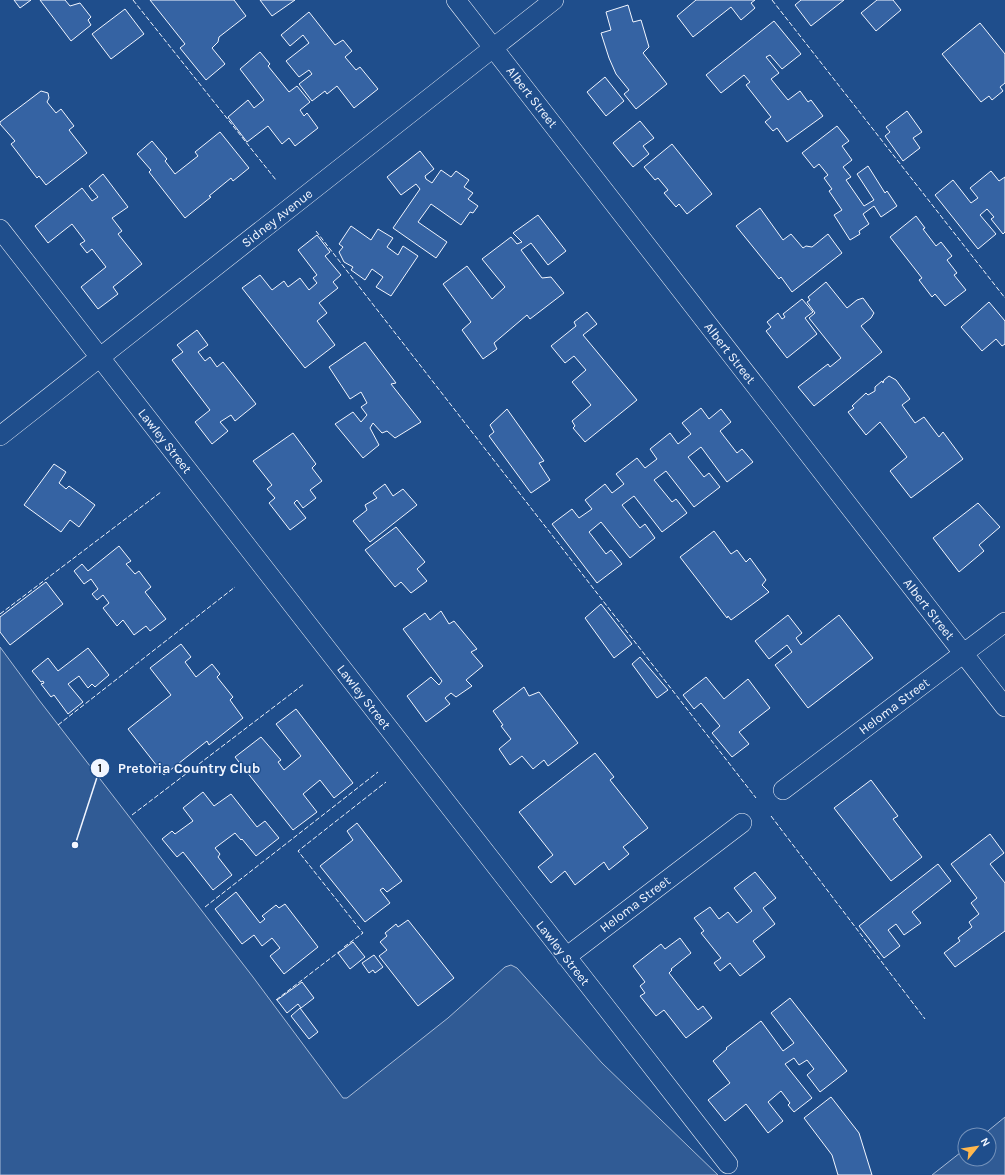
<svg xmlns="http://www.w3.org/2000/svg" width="1005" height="1175" font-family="Karla,sans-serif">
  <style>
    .built { fill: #305b95; stroke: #a8bbd7 }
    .building { fill: #3563a3; stroke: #f2f6ff }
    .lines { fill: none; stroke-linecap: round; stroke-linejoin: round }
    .minor-casing { stroke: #f2f6ff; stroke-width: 20 }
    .minor { stroke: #1f4e8c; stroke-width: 19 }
    .fence { stroke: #f2f6ff; stroke-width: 1; stroke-dasharray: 5 2; stroke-linecap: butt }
    .labels { text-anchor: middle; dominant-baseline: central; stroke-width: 3; stroke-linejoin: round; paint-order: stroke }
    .street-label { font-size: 13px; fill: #f2f6ff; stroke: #1f4e8c }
    .leader { fill: none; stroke: #f2f6ff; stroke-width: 1.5 }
    .callout-dot { fill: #f2f6ff; stroke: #1f4e8c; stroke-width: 1.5 }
    .mark-label { font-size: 12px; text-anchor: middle; font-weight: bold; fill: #111 }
    .callout-label { font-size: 14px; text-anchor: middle; font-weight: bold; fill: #f2f6ff; stroke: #1f4e8c; stroke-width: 3; stroke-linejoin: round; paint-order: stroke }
  </style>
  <rect width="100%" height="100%" fill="#1f4e8c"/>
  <path class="built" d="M0,647l39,53 214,277 90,121h4l101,-80 57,-51 6,-2 6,3 85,95 116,112h-718z
    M1005,1117v58h-73l33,-26v10h24v-24h-6z"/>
  <path class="building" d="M14,0h17l-11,8z
    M40,0h25l5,6 10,-3 11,14 -3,3 3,5 -20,16z
    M150,0h84l12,16 -27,21 -1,5 -6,6 13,16 -19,16 -26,-32 5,-4z
    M260,0h35l-23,16z
    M696,0h59l-4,3 4,5 -14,12 -10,-13 -38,30 -16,-21z
    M801,0h43l-33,26 -16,-21z
    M877,0h16l8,10 -25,21 -15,-18z
    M628,5l5,17 8,-2 8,27 -6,6 24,31 -31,25 -12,-15 5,-4 -13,-16 -7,-16 -8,-25 10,-3 -5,-18z
    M125,9l19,25 -33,25 -19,-25z
    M309,12l26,33 8,-5 9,11 -7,6 11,13 4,-3 18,22 -24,19 -17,-22 -10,8 -2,-3 -13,10 -13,-17 13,-10 -3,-4 -10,7 -13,-16 23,-18 -6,-8 -13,11 -9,-11z
    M774,21l27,33 -19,15 -12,-14 -4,2 13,16 -8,6 17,21 12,-9 8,11 3,-2 12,16 -36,26 -10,-14 -4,3 -8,-9 6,-5 -25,-32 4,-3 -6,-7 -23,18 -15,-18z
    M980,23l25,31v29l-5,4 3,4 -11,9 -3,-4 -8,6 -39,-48z
    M260,52l10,12 -2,2 21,26 8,-6 13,16 -10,8 4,6 3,-3 11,15 -23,18 -6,-8 -7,6 -14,-18 -21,16 -19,-25 20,-17 6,8 10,-8 -24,-31z
    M605,77l19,24 -18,15 -19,-24z
    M41,91l7,2 1,5 -2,4 9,11 5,-4 13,17 -5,4 18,23 -41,32 -7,-9 -2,2 -26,-34 4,-3 -15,-17v-2z
    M907,111l15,21 -9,6 7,10 -17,13 -18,-25 5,-4 -4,-5z
    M640,121l14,17 -11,8 6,8 -16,13 -20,-24z
    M837,126l12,15 -7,5 10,14 -9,7 8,10 -5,3 18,26 10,-6 -17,-26 11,-8 17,27 2,-2 10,15 -16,11 -7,-11 -11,8 6,10 -10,7 1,3 -10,6 -16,-25 8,-5 -13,-19 3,-2 -8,-11 4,-3 -9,-11 -5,4 -12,-15z
    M220,132l29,36 -16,13 -2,-3 -22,18 2,1 -26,21 -36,-46 2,-2 -14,-16 15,-13 15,18 -2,2 10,13 23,-18 -3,-4z
    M672,144l40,50 -25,20 -8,-10 -3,3 -12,-14 4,-3 -10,-12 -3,2 -11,-13z
    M420,151l14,18 -9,7 1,3 6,4 9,-13 10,7 5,-6 13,9 -5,7 9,6 -5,6 10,7 -5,7 -3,-1 -9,13 -30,-21 -13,18 29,20 -11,16 -43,-30 27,-39 -4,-5 -15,11 -14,-18z
    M991,171l8,10 6,-4v55l-2,2 -12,-15 3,-2 -7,-8 -7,6 16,19 -18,15 -43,-54 18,-15 18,23 7,-5 -8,-10z
    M103,174l25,33 -16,11 10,13 -4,3 24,30 -29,23 5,7 -20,15 -17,-22 25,-20 -14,-18 -5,4 -7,-9 5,-3 -13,-17 -24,19 -13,-17 47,-38 10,13 6,-4 -9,-11z
    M760,208l23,32 8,-6 12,14 3,-2 6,1 16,-13 14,19 -50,39 -11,-15 -2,2 -43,-53z
    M538,215l28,36 -18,14 -17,-22 -10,7 21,28 9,-1 13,16 -34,26 -3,-4 -33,28 3,6 -14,10 -21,-29 9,-8 -28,-38 24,-18 25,33 13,-12 -23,-28 29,-22 6,7 5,-2 -9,-9z
    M916,216l9,12 -2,1 13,17 5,-4 11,14 -5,4 10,13 -3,2 12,15 -21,16 -10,-12 -3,3 -13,-17 3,-2 -32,-41z
    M351,226l20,14 7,-11 15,9 -6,9 11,8 5,-9 15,10 -27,40 -15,-9 7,-10 -11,-8 -7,11 -14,-10 2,-3 -9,-5 -5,-10 4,-5 -4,-3z
    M317,235l13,17 -5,4 16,19 -8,7 5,6 -19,15 8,10 -10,8 18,24 -30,23 -63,-80 18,-13 12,15 12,-9 4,6 12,-9 9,12 8,-7 -4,-5 4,-3 -19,-25z
    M826,282l21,26 10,-8 6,-2 11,15 -3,5 -10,8 21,26 -68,54 -16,-19 30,-23 2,3 11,-9 -32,-40 6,-5 -8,-11 3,-2 -2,-3z
    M802,299l11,13 -8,6 12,16 -30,24 -21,-27 5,-4 -4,-5 11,-9 4,6 3,-2 -2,-3z
    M989,302l16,19v23l-3,2 -6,-7 -14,12 -21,-24z
    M587,312l10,12 -14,11 54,65 -52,42 -12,-14 2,-2 -3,-5 19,-16 -19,-23 14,-12 -12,-14 -9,7 -14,-17 25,-20 -2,-4z
    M197,330l11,15 -10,7 7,9 5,-4 7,10 6,-5 33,42 -21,17 -4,-6 -11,7 8,9 -16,13 -17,-22 15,-12 -38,-50 11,-8 -6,-7z
    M365,342l31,41 -5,1 30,38 -26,16 -8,-7 -5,2 -9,-10 -3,5 9,17 -16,13 -28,-34 18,-12 8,10 6,-7 -6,-8 6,-4 -6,-11 -11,7 -21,-32z
    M889,376l7,4 14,19 -8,6 13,18 9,-6 15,20 4,-5 20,27 -52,39 -21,-27 17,-14 -27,-35 -14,13 -18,-23 6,-4 -2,-2 14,-13 2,2 7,-4v-4l7,-6 1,2 1,-3z
    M701,408l8,11 12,-10 10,13 -11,9 17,22 5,-4 11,13 -26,20 -26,-35 -13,10 16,20 5,-4 11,14 -26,20 -28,-36 -12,9 18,22 4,-3 11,14 -25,19 -28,-36 -12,9 18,23 5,-4 10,14 -25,20 -29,-36 -12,10 17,22 5,-4 11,14 -25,19 -45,-59 20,-15 7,9 13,-9 -7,-9 20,-16 7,9 12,-9 -8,-10 21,-16 8,10 12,-9 -7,-10 20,-16 8,11 13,-10 -9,-11z
    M507,409l37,52 -5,2 11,17 -19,13 -42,-57 5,-4 -4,-7z
    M293,433l23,31 -4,4 10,13 -12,9 6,8 -13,10 -6,-8 -3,3 12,15 -16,12 -21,-27 6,-5 -8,-9 5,-4 -19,-24z
    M54,464l12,8 -7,11 7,6 3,-3 26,19 -16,22 -9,-7 -9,12 -37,-27z
    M385,484l8,12 10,-7 14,16 -47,37 -17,-21 14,-11 -2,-5 12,-7 -4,-5z
    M978,503l22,24 -21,18 5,6 -25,21 -26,-34z
    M396,527l29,35 -8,7 10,12 -16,12 -10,-11 -6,5 -30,-37z
    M714,531l17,23 6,-4 9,12 4,-4 16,22 -4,5 7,7 -38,28 -3,-4 -1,2 -47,-61z
    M119,546l12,15 -5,3 9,10 4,-3 12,16 -6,5 21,27 -16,12 -4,-5 -12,9 -11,-15 -6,6 -14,-18 6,-5 -6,-8 -6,5 -5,-6 6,-5 -7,-10 -7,5 -10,-13 8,-7 6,7z
    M46,582l17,22 -53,41 -10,-13v-15z
    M601,604l31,40 -18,14 -29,-40z
    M441,611l8,13 5,-3 23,28 -6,3 12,14 -17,14 6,6 -16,11 -5,-4 -6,5 5,6 -24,18 -19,-26 24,-19 8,8 3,-4 -39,-52 22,-16 5,7z
    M788,615l14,18 -6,5 5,7 38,-30 34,43 -65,50 -33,-43 17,-13 -5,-7 -18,14 -14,-18z
    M181,644l10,13 -6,5 11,15 16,-13 8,10 -3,3 16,20 -3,3 13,18 -34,27 -2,-4 -43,34 -36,-46 43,-34 -21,-27z
    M88,648l21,27 -14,12 -3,-3 -4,4 -9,-12 -11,8 15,18 -15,12 -14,-19 -3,2 -10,-13 3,-1 -1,-2 -2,1 -9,-11 16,-13 10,13z
    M640,657l28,33 -11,8 -25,-34z
    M706,677l18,22 24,-20 22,29 -31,24 10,12 -17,13 -20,-24 8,-7 -19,-23 -7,6 -11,-14z
    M524,687l5,9 10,-4 39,51 -30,23 -4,-6 -11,9 -11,-13 -12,9 -11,-16 12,-10 -10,-13 2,-1 -10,-14z
    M296,709l57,74 -19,15 -14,-18 -17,14 14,18 -24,18 -58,-73 26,-20 20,23 -3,2 6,8 17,-14 -25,-32z
    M595,753l19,24 -4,3 38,48 -25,19 6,7 -20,16 -5,-8 -29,23 -10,-14 -14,12 -13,-16 15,-12 -34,-43z
    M871,780l27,36 -5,3 29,38 -31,24 -57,-73z
    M203,792l11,14 17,-12 26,33 8,-6 14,17 -23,18 -14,-17 -1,1 -6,-7 -20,15 5,6 -2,3 14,18 -19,15 -30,-38 -6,5 -15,-18 10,-8 3,3 18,-13 -10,-13z
    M357,823l45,58 -15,11 -4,-4 -3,2 10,13 -25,19 -45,-56 33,-26 -6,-9z
    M990,834l14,19 -14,11 15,19v48l-50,36 -11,-14 16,-12 -2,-3 14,-11 -3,-5 10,-8 -8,-11 6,-5 -26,-34z
    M938,864l13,17 -39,31 9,11 -17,12 -8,-11 -8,6 12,16 -16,12 -25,-32z
    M755,872l21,26 -13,10 12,16 -22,17 12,16 -25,19 -10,-13 -10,8 -6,-8 7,-5 -20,-25 3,-2 -10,-13 16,-11 9,12 9,-7 9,11 15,-12 -18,-23z
    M236,892l24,31 5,-4 -3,-3 14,-11 3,3 6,-4 33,43 -34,27 -14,-18 10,-8 -8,-10 -10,8 -8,-11 -12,9 -27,-35z
    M408,920l46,58 -36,28 -39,-50 8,-6 -7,-8 7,-6 -2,-3 11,-9 2,3z
    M680,938l11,15 -20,16 1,1 -3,3 29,37 5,-4 9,12 -26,20 -22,-28 -8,6 -16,-20 5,-3 -5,-7 5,-4 -12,-16 28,-22 4,5z
    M353,942l12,15 -15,12 -12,-16z
    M374,955l9,12 -8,6 -2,-3 -4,3 -7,-10z
    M302,982l12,16 -13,10 -3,-4 -11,9 -10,-13z
    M790,998l57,73 -27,21 -13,-17 7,-6 -7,-9 -8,5 -5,-7 -9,6 27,34 -18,14 -6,-7 2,-2 -9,-12 -13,11 15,19 -15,12 -22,-29 -21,17 -17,-21 22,-17 -17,-22 14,-12 -1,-1 35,-27 22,30 11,-8 -23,-30z
    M300,1008l18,24 -9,7 -18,-23z
    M831,1097l28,36 13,42h-34l-6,-20 -28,-37z"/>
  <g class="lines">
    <g class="minor-casing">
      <path id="minor" d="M456,0l549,707
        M0,229l728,935
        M0,436l554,-436
        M783,790l222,-168
        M566,957l176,-134"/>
    </g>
    <use href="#minor" class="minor"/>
    <path class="fence" d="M133,0l143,180
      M772,0l233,298
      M316,231l440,567
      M0,614l161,-122
      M58,725l177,-138
      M132,815l172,-131
      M771,816l154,203
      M205,907l173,-135
      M344,947l19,-14 -65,-82 88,-69
      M276,1000l64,-49"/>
  </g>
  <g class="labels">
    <g class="street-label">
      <text transform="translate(532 97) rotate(52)">Albert Street</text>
      <text transform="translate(277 218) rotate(-38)">Sidney Avenue</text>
      <text transform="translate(730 353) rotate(52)">Albert Street</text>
      <text transform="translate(165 441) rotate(52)">Lawley Street</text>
      <text transform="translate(929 609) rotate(52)">Albert Street</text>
      <text transform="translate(364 697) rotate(52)">Lawley Street</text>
      <text transform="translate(894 706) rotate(-37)">Heloma Street</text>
      <text transform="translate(635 904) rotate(-37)">Heloma Street</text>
      <text transform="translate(563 953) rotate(52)">Lawley Street</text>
    </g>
  </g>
  <path class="leader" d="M75 845L100 768"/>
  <g class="callout-dot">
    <circle cx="75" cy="845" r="4"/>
    <circle cx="100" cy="768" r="10"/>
  </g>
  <g class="mark-label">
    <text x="100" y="772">1</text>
  </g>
  <g class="callout-label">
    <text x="189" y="773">Pretoria Country Club</text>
  </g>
  <g transform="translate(977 1147) rotate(60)"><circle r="19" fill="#1f4e8c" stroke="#7391ba"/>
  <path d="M0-3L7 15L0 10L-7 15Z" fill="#ffb74d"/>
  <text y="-6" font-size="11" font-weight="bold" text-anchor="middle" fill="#f2f6ff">N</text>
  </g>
</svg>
